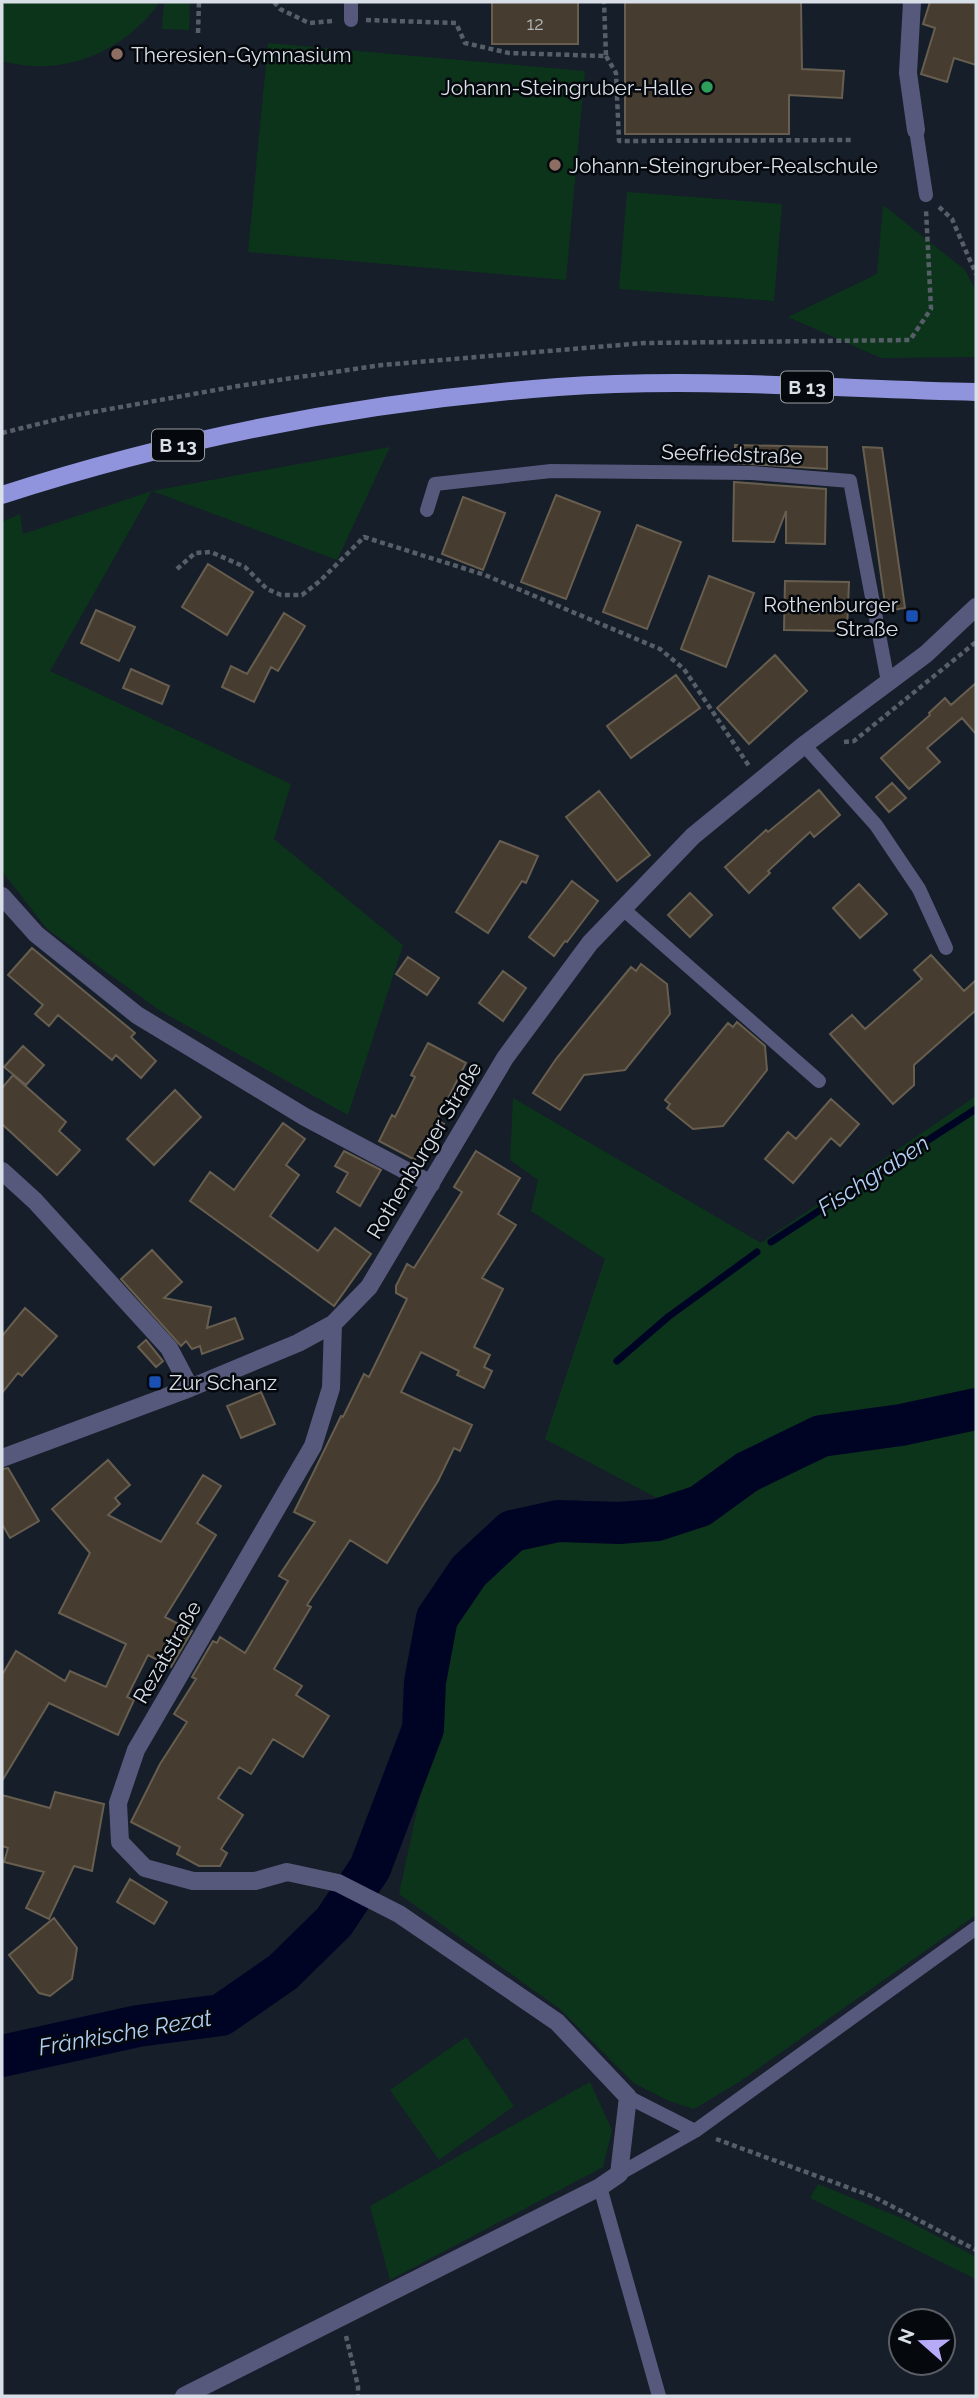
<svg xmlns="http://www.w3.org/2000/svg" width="978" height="2398" font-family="Raleway,sans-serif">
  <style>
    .green { fill: #0c341b }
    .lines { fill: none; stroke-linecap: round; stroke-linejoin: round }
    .stream { stroke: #000424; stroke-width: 7 }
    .river { stroke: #000424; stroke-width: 42 }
    .building { fill: #463d30; stroke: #675e50; stroke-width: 2 }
    .path { stroke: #565e68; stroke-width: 4.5; stroke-dasharray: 5 3.5; stroke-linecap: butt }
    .lane { stroke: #56597c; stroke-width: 14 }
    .street { stroke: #56597c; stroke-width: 18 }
    .primary { stroke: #9094dd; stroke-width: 18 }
    .education-dot { fill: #8d6e63; stroke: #05080c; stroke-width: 2.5 }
    .leisure-dot { fill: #2e9e5b; stroke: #05080c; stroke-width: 2.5 }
    .transit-dot { fill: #1a4fb4; stroke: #05080c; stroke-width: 2.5 }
    .labels { text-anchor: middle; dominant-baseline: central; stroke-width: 5; stroke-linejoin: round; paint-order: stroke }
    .number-label { font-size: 18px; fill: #b4b6b9 }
    .shield { fill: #05080c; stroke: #999ea5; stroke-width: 2 }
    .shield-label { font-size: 19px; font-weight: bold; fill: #d9dfe7 }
    .poi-label { font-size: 21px; fill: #d9dfe7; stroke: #05080c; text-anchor: start }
    .street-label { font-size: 21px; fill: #d9dfe7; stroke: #05080c }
    .water-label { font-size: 23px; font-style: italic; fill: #b1cff5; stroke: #05080c }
  </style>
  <rect width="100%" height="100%" fill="#161e29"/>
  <path class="green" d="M2,2h158c-36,50 -97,76 -158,59z
    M164,2h26l-1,28 -27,-1z
    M268,43l317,28 -19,209 -318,-28z
    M627,192l155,12 -8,97 -155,-12z
    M883,205l82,65 11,21v66l-95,1 -93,-41 89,-43z
    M390,447l-53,113 -185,-69 -102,180 241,113 -17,55 129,106 -55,170 -189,-105 -112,-81 -45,-58v-349l18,-8 3,20 129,-43z
    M976,1096v819l-237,167 -45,27 -25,-8 -35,-18 -74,-74 -161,-115 37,-173 8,-81 38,-64 49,-39 39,-7 68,9 55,-22 -148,-78 60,-180 -74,-48 7,-31 -28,-20 3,-62 248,145z
    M466,2037l48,69 -75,54 -49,-70z
    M590,2082l22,48 -9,37 -213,113 -20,-74z
    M818,2184l88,36 70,37v22l-166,-81z"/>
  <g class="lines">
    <path class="stream" d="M771,1242l205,-133
      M617,1361l51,-44 89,-65"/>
    <path class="river" d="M2,2056l136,-30 83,-11 62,-43 51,-50 36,-54 53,-139 2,-47 12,-64 32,-47 43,-40 46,-10 61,2 38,-3 43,-14 47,-34 74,-36 80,-11 75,-16"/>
  </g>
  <path class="building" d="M492,2h86v42h-86z
    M625,2h176l1,67 42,2 -2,27 -53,-3v39h-164z
    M930,2h46v63l-22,-7 -7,24 -26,-8 14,-46 -12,-4z
    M735,445l92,2v22l-92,-6z
    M863,447l19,1 23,160 -19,3z
    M734,482l92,7 -1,55 -39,-1v-32l-12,31 -41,-1z
    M556,495l44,17 -34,87 -45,-17z
    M463,497l42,16 -22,57 -41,-16z
    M637,525l44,17 -34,87 -44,-17z
    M208,564l45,28 -26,43 -45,-28z
    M709,576l45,17 -28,74 -45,-18z
    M785,581l64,1 -2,49 -63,-1z
    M96,610l39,17 -16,34 -38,-18z
    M284,613l21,13 -27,45 -7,-4 -17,35 -32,-15 9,-21 16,8z
    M775,655l32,36 -58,53 -32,-36z
    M131,669l38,17 -7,18 -39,-16z
    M676,675l24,33 -69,50 -24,-32z
    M976,683v51l-14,-16 -35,30 13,14 -31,27 -28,-31 49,-43 -1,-2 16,-15 6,7z
    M892,783l14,15 -17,14 -13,-15z
    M819,790l21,25 -26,22 -4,-5 -42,39 2,2 -21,20 -24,-26 41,-37 2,2z
    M599,791l51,64 -33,26 -51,-64z
    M500,841l38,15 -12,27 -4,-2 -34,52 -32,-21z
    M572,881l26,20 -31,41 -2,-1 -11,15 -25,-19z
    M859,884l28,30 -27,24 -27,-30z
    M690,893l22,22 -22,22 -22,-22z
    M32,948l103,85 -4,4 25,24 -15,17 -25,-23 -4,5 -54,-45 -9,11 -14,-12 8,-9 -35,-30z
    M931,955l33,36 12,-11v30l-62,55v20l-21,19 -63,-70 22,-19 13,14 57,-50 -8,-9z
    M408,957l31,21 -12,17 -31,-21z
    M641,964l26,20 3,30 -45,56 -41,5 -24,35 -27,-17 23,-34 37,-46 38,-46 5,4z
    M503,971l23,17 -23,33 -24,-18z
    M737,1022l28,24 2,24 -44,56 -30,3 -26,-21 3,-4 -5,-4 63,-77 5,4z
    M428,1043l38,20 -29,57 7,4 -9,16 -7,-4 -13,24 -36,-19 13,-26 3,2 20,-40 -4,-2z
    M23,1046l21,19 -18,20 -22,-18z
    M13,1075l53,47 -7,9 21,19 -23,25 -55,-51v-36z
    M175,1090l26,27 -47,48 -27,-26z
    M831,1099l28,25 -19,22 -9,-8 -38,45 -28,-24 23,-27 8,7z
    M283,1123l22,16 -19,26 13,10 -29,41 48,35 17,-23 36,26 -37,52 -144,-105 20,-29 24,18z
    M344,1151l37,19 -21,36 -23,-14 11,-19 -13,-7z
    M476,1151l44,27 -22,36 18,11 -34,53 21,11 -29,58 16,8 -6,12 8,4 -8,17 -27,-13 2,-4 -38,-19 -20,40 71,33 -12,26 -6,-3 -16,33 -51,82 -37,-23 -43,65 4,2 -37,62 28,17 -6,9 33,21 -26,41 -30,-18 -22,35 -12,-7 -21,31 25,17 -22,34 6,4 -7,13h-21l-22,-12 3,-7 -49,-25 29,-58 27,-42 -13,-8 22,-35 -4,-2 21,-36 4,2 3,-6 25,16 43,-72 -9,-5 36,-54 -21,-10 47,-96 2,1 21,-43 5,3 38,-78 -11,-6v-7l11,-22 7,4 48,-76 -8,-5z
    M152,1250l30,32 -18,16 47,9 -4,21 28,-10 8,21 -41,15 -2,-8 -8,3 -6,-8 -5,5 -60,-67z
    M25,1308l32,28 -35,40 -4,-3 -16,20v-57z
    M146,1340l17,21 -7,6 -18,-20z
    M261,1392l14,32 -34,14 -14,-32z
    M108,1460l22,25 -15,13 5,6 -12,11 53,27 42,-67 18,11 -24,37 19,12 -51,82 27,14 -21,36 -23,-12 -21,42 7,3 -16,35 -69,-32 -47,78v-106l14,-24 49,30 5,-10 36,16 20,-43 -67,-31 31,-60 -38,-44z
    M8,1468l31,53 -29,17 -8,-14v-55z
    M55,1792l49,12 -12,67 -18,-5 -25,53 -23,-11 18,-36 -40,-10 4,-14 -6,-2v-51l48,13z
    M130,1879l37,23 -13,22 -37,-22z
    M54,1918l23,30 -5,31 -22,17 -11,-3 -30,-38z"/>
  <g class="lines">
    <path class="path" d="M274,2l6,7 29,14 24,-2
      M366,20l90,3 9,20 44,10 97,3 -2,-54
      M198,33l1,-31
      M606,56l10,17 3,68 233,-1
      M939,207l13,12 24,55
      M2,433l69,-17 167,-30 144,-21 262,-22 266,-3 21,-31 -5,-99
      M177,569l18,-16 16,-1 34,15 22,22 14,6h21l18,-14 44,-44 121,38 175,74 24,20 65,97
      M844,742l10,-1 122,-99
      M716,2139l158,58 102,53
      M346,2336l12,50v10"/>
    <path class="lane" d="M351,20v-18
      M916,130l10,65
      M427,510l8,-26 116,-13 201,2 98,8 38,201
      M804,745l72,80 43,64 27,59
      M623,909l196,172
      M628,2097l67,34
      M619,2174l76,-43 281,-203
      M600,2187l59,209"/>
    <path class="street" d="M912,2l-4,71 8,57
      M2,896l34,38 101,81 168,102 126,67
      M2,1171l33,30 134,147 21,40
      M2,1458l188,-70 108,-45 35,-19 36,-37 136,-229 85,-115 103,-107 111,-91 122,-91 50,-47
      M184,2396l416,-209 19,-13 9,-77 -71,-75 -158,-108 -61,-31 -51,-11 -32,9h-62l-48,-13 -25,-26 -2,-39 18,-53 177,-304 18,-58 2,-64"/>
    <path class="primary" d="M2,495c179,-58 367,-94 556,-108 139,-10 279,2 418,5"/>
  </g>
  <g class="education-dot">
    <circle cx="117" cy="54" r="7"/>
    <circle cx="555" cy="165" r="7"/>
  </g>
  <circle class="leisure-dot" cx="707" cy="87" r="7"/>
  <g class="transit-dot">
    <rect x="905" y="609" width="14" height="14" rx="3.5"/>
    <rect x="148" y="1375" width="14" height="14" rx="3.5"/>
  </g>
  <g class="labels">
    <g class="number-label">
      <text x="535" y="23">12</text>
    </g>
    <g class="shield">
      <rect x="781" y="371.5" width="52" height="31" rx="5"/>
      <rect x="152" y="429.5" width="52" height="31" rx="5"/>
    </g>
    <g class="shield-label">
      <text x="807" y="387">B 13</text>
      <text x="178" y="445">B 13</text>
    </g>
    <g class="poi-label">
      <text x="131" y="54">Theresien-Gymnasium</text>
      <text x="693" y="87" text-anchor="end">Johann-Steingruber-Halle</text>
      <text x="569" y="165">Johann-Steingruber-Realschule</text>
      <text x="898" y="604" text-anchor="end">Rothenburger<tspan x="898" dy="24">Straße</tspan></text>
      <text x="169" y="1382">Zur Schanz</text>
    </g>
    <g class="street-label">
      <text transform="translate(732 454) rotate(2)">Seefriedstraße</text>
      <text transform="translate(424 1150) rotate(-59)">Rothenburger Straße</text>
      <text transform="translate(167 1652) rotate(-60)">Rezatstraße</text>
    </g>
    <g class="water-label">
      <text transform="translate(873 1175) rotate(-33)">Fischgraben</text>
      <text transform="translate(125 2032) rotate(-10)">Fränkische Rezat</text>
    </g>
  </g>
  <rect width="978" height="2398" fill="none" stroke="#d9dfe7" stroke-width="7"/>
  <g transform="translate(922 2342) rotate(290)"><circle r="33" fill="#05080c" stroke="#5a5e64" stroke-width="2"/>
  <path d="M0-5L12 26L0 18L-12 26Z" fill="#b7abf8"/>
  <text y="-10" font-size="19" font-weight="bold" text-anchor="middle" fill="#d9dfe7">N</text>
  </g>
</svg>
